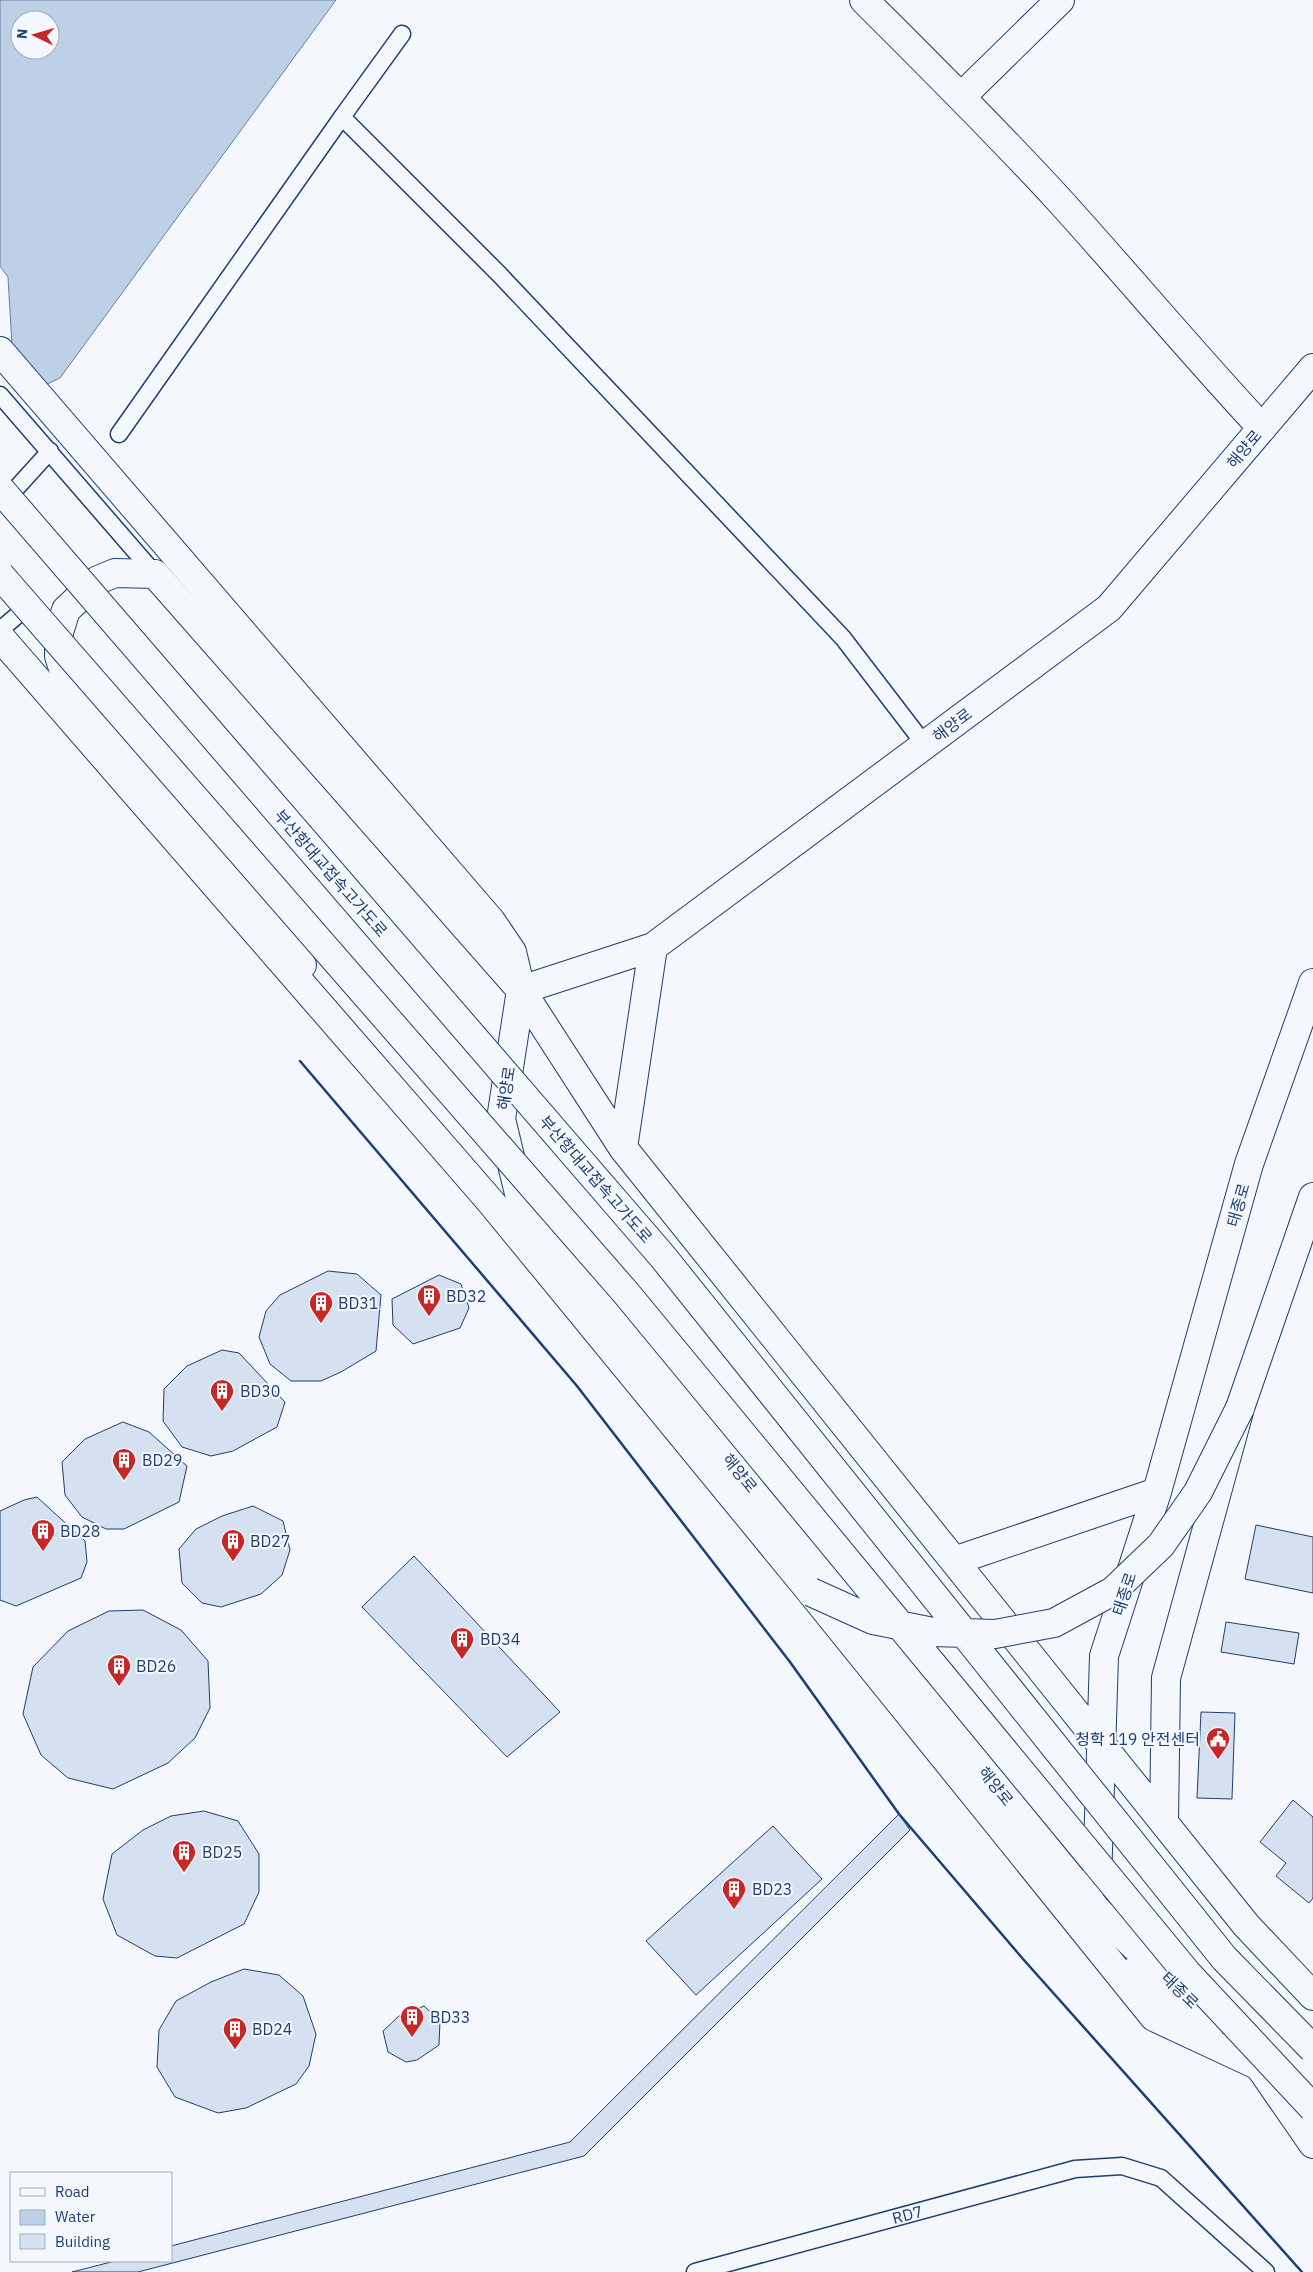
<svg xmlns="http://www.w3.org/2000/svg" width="1313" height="2272" font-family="'IBM Plex Sans','Noto Sans KR',sans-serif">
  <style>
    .water { fill: #bed0e5; stroke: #687fa3; fill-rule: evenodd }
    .building { fill: #d5e0f0; stroke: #1d3f73 }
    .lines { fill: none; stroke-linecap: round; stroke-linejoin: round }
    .service-casing { stroke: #1d3f73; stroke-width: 19 }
    .minor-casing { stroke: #1d3f73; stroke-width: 30 }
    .secondary-casing { stroke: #1d3f73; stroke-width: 30 }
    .trunk-casing { stroke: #1d3f73; stroke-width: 30 }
    .service { stroke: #f4f7fb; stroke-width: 16 }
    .minor { stroke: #f4f7fb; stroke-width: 28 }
    .secondary { stroke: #f4f7fb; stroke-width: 28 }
    .trunk { stroke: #f4f7fb; stroke-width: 28 }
    .trunk-bridge-casing { stroke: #1d3f73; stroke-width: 30; stroke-linecap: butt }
    .trunk-bridge { stroke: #f4f7fb; stroke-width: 28 }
    .wall { stroke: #1d3f73; stroke-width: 2.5 }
    .labels { text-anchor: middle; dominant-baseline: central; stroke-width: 4; stroke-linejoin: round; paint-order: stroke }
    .street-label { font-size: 16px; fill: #1d3f73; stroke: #f4f7fb }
    .poi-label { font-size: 16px; fill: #1d3f73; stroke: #f4f7fb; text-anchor: start }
  </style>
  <rect width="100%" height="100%" fill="#f4f7fb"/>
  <path class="water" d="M0,0h336l-276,378 -15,7 -33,-40 -4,-68 -8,-11zM20,20h30v30h-30z"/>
  <path class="building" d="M328,1271l29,3 24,21 -5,56 -35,21 -20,9h-30l-21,-17 -11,-27 7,-26 14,-16z
    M439,1275l22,9 8,24 -9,20 -47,16 -20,-19 -1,-26z
    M222,1350l17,3 46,49 -8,25 -44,24 -22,5 -29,-9 -19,-26 1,-32 23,-23z
    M123,1422l26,10 38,34 -8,36 -55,27h-18l-24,-12 -17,-22 -3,-33 23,-23z
    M37,1497l48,44 2,21 -6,16 -65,28 -16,-6v-89l24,-11z
    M253,1506l30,15 7,29 -8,25 -21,19 -40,13 -19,-4 -20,-20 -3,-34 17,-20 26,-13z
    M1256,1525l57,12v56l-68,-14z
    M414,1556l146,156 -53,45 -145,-150z
    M143,1610l38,20 27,31 2,47 -15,30 -27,25 -55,26 -45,-11 -27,-23 -18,-41 10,-47 35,-36 41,-20z
    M1226,1622l73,11 -5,31 -73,-12z
    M1201,1712l34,1 -3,86 -35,-1z
    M1293,1800l20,17v81l-4,5 -33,-27 10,-13 -26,-21z
    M204,1811l34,10 21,33v38l-15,32 -67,34 -22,-2 -38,-21 -14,-36 9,-45 31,-24 28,-14z
    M899,1814l11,16 -326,326 -446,116h-66l43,-11h56v-15l399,-104z
    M773,1826l49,53 -126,116 -50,-54z
    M244,1969l35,6 24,21 13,38 -7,32 -13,18 -50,24 -28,5 -43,-16 -18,-30 2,-37 17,-29 35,-19z
    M424,2006l16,15 -1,24 -22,15 -11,2 -18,-10 -5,-21 16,-15z"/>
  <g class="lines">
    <g class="service-casing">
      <g id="service">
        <path d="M402,34l-60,83 157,157 344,364 82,107"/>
        <path d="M0,395l155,179"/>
        <path d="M119,434l223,-317"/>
        <path d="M3,503l47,-52"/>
        <path d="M0,630l20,-17"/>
        <path id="s1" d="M695,2272l380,-103 47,-3 39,12 105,94"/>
      </g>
    </g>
    <g class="minor-casing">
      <path id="minor" d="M864,0c66,66 133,132 196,201 68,75 133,153 202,227
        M961,97l99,-97"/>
    </g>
    <g class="secondary-casing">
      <path id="secondary" d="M302,965l-234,-281 -9,-28v-24l7,-22 32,-30 17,-7 40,1 366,416 102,158 623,777 67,71
        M521,990l-20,129 21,87 575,704 115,111
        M521,990l132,-43 456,-339 204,-240
        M623,1148l30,-201
        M954,1561l203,-69
        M1164,1823l2,-145 74,-270 73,-211
        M1097,1882l7,-226 53,-164 92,-328 64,-181
        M1133,1972l22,26 53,35
        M1247,2054l12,12 54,78"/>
    </g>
    <g class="trunk-casing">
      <path id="trunk" d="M0,351l491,570 21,31 9,38
        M0,637l490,564 321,391 343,425 105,49"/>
    </g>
    <use href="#service" class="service"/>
    <use href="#minor" class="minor"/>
    <use href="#secondary" class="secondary"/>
    <use href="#trunk" class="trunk"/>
    <g class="trunk-bridge-casing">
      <path id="trunk-bridge" d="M0,489l663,768 561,701 89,91
        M0,575l626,718 561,680 126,135
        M811,1592l62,28 60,12 62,2 59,-11 59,-32 48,-46 37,-53 42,-84"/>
    </g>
    <use href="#trunk-bridge" class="trunk-bridge"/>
    <path class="wall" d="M300,1061l277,325 213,276 109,152 124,145 279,313"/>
  </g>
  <defs>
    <g id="building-pin" transform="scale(1.25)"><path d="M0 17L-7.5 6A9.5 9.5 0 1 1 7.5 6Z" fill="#c62828" stroke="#f4f7fb"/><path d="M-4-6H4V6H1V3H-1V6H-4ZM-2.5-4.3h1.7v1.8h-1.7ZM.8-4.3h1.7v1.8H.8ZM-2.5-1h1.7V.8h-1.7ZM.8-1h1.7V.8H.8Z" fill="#fff"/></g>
    <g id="civic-pin" transform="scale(1.25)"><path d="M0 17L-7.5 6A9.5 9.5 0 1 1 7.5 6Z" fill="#c62828" stroke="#f4f7fb"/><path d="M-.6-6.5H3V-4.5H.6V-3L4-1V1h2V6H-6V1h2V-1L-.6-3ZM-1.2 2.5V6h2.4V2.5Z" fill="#fff"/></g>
  </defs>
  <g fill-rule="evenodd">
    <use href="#building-pin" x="429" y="1296"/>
    <use href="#building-pin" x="321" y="1303"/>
    <use href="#building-pin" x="222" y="1391"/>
    <use href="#building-pin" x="124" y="1460"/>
    <use href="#building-pin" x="43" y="1531"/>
    <use href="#building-pin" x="233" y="1541"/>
    <use href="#building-pin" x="462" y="1639"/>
    <use href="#building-pin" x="119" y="1666"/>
    <use href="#civic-pin" x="1218" y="1739"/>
    <use href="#building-pin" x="184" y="1852"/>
    <use href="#building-pin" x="734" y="1889"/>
    <use href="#building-pin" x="412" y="2017"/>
    <use href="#building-pin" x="235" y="2029"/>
  </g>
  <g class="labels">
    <g class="street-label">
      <text transform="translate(1244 449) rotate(-50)">해양로</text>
      <text transform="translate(952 725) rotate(-37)">해양로</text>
      <text transform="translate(331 873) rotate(49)">부산항대교접속고가도로</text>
      <text transform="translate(506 1088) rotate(-81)">해양로</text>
      <text transform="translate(596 1179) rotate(49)">부산항대교접속고가도로</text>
      <text transform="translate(1238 1205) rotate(-74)">태종로</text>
      <text transform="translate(740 1473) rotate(51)">해양로</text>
      <text transform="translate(1124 1594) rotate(-72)">태종로</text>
      <text transform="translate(996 1786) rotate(51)">해양로</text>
      <text transform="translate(1180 1990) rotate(44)">태종로</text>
      <text stroke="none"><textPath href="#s1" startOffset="220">RD7</textPath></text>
    </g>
    <g class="poi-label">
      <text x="446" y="1296">BD32</text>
      <text x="338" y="1303">BD31</text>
      <text x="240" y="1391">BD30</text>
      <text x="142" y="1460">BD29</text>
      <text x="60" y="1531">BD28</text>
      <text x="250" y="1541">BD27</text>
      <text x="480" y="1639">BD34</text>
      <text x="136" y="1666">BD26</text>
      <text x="1200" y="1739" text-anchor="end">청학 119 안전센터</text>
      <text x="202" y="1852">BD25</text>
      <text x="752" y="1889">BD23</text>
      <text x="430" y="2017">BD33</text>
      <text x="252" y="2029">BD24</text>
    </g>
  </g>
  <rect x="10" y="2172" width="162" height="90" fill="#f4f7fb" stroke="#9eadc5"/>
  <rect x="20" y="2188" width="25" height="8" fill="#f4f7fb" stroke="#9eadc5"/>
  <text x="55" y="2197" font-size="15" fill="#1d3f73">Road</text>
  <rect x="20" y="2210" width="25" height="15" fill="#bed0e5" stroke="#9eadc5"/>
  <text x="55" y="2222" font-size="15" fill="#1d3f73">Water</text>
  <rect x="20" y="2234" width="25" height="15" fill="#d5e0f0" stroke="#9eadc5"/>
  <text x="55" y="2247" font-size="15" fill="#1d3f73">Building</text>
  <g transform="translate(35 35) rotate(275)"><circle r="24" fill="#f4f7fb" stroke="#9eadc5"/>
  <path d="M0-4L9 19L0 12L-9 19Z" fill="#c62828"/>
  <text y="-8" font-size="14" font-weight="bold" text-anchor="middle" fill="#1d3f73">N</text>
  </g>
</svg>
